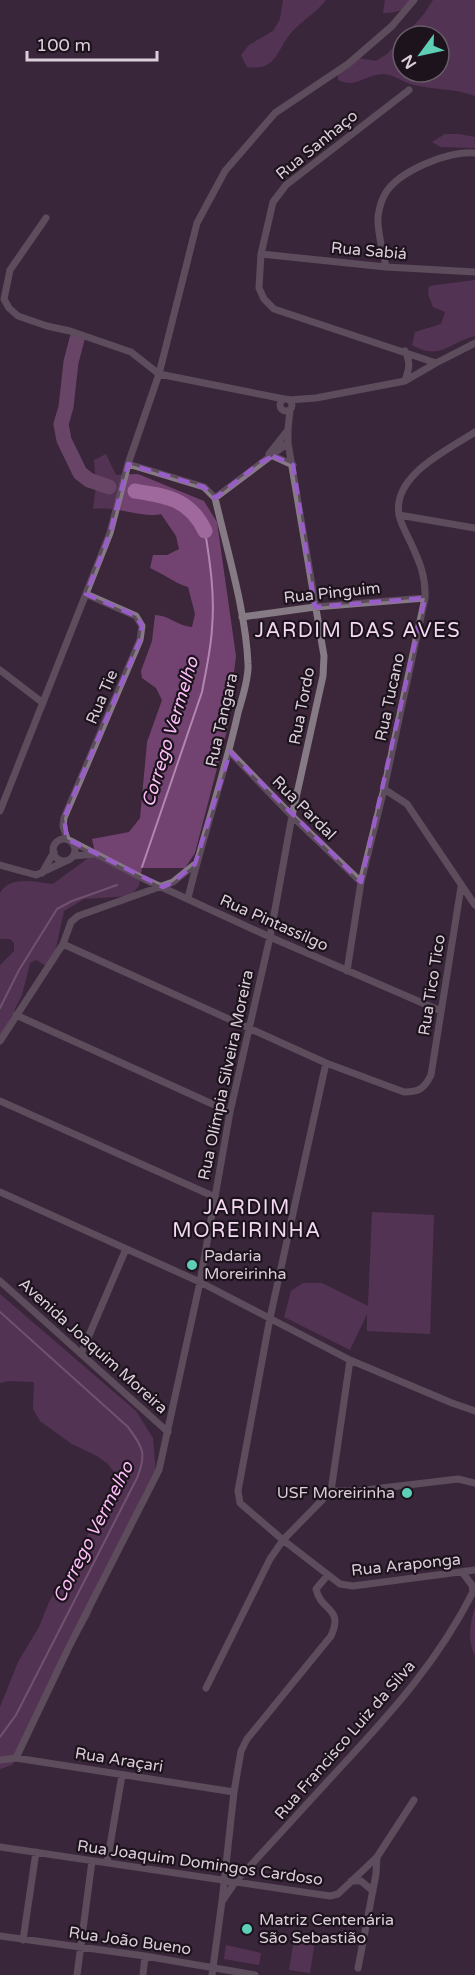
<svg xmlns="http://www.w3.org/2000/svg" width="475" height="1975" font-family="'Varela Round',sans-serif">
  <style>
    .green { fill: #724371 }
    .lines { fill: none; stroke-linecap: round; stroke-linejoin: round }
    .stream { stroke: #b287af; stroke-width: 2 }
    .river { stroke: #a0699d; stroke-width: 15 }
    .minor { stroke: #867a85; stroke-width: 7 }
    .marked { fill: none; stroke: #985dc7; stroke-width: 4.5; stroke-dasharray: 12 8; stroke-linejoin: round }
    .poi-dot { fill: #5eceb7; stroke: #1c131c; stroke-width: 2 }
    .labels { text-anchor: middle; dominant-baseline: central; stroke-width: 4.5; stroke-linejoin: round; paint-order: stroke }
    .street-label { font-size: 16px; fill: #dbceda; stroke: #1c131c }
    .poi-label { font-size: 16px; fill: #dbceda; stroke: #1c131c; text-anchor: start }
    .water-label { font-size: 18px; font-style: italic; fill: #fdbef9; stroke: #1c131c }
    .quarter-label { font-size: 20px; letter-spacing: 1.5px; fill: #f5d9f3; stroke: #1c131c }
  </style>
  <rect width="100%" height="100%" fill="#3b263a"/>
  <path class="green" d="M283,0h43c-11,14 -25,21 -35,33 -16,19 -14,38 -44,34l-6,-12 8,-10 24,-14 7,-12z
    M385,0h27c-7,11 -17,13 -29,13z
    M433,0h42v96c-22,-8 -40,-6 -61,-11 -10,-2 -20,-11 -31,-11 -18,0 -26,15 -45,6v-5l14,-18 24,4 11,-7 16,-17v35h36v-36h-35l20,-22z
    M445,134h14l16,3v11l-34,-1 -9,-5z
    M475,280v56c-27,7 -35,25 -63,9l3,-13 26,-8 4,-12 -12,-5 -5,-13 1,-8z
    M106,454l10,21 22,-1 66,27 13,21 19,134 -9,74 -32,123 -10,15h-43l-3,18 -9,10 -46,3 -20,12 -11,50 -5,6 -12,-7 -6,3 -8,32 -22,44v-74l14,-14v-8l-4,-4h-10v-46c10,-18 36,-11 53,-9l42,-31 -3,-14 37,-7 11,-14 7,-76 15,-42 -6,-12 -14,-10 -1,-7 11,-30 3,-26c16,1 20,10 37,12l3,-13 -7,-27c-14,-4 -24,-13 -38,-19l3,-13h14l12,-6 -3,-13 -15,-22c-16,5 -47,-9 -68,-5l3,-23 -2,-26z
    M372,1212l62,3 -4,119 -63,-3v-17l-17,36 -66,-33 7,-26 12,-8h19l46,23z
    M0,1294l136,117 17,27 3,36 -12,17 -17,38 -14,24 -23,63 -16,27 -54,111 -8,11 -12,4v-62l18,-45 21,-35 10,-25 7,-12 18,-20 15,-38 18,-20 11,-24 -2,-13 -8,-11 -11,-8 -25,-12 -32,-23 -7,-12 1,-27 -26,-1 -8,2z
    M475,1607v49c-8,-17 -5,-31 0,-49z
    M294,1939l21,2 -5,32 -21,-3z
    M226,1945l35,8 -2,12 -35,-6z"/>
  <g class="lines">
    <path class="stream" d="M142,867l60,-175c4,-22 9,-43 10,-64 3,-33 -2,-66 -7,-97
      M0,1008l19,-38 38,-61 15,-8 45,-16
      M0,1312l128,115c15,21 19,26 9,51l-121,237 -16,22"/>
    <path class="river" d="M77,339l-6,23 -5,45 -5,17 3,16 16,33 9,7 20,7
      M135,491c32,5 55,8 70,40"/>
    <path class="minor" d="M409,90l-123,95 -13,17 -12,52 -2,34 5,11 10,10 162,54
      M46,218l-36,52 -6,29 5,9 9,8 29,10 23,5 61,21 28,22 125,25
      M261,254l125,13 89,5
      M386,267c-3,-16 -9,-34 -8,-51 1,-6 4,-17 7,-22 13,-23 65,-44 90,-41
      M405,351c6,12 4,18 0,30
      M280 405a6 6 0 1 1 12 0a6 6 0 1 1-12 0Z
      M289,400l27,-2 89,-17 31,-18 39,-20
      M269,454l19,-24
      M273,456l20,9
      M128,464l76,23 11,11c12,52 31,114 33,166 1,15 -6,34 -10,49 -14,63 -35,123 -50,185
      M215,498l73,-55v-14l2,-19
      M399,515l76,13
      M242,617l73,-10 110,-9
      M0,670l43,33
      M230,752l62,64 69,66
      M384,789l23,15 68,101
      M0,811l110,-278 18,-69 31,-90 38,-151 28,-52 50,-58 73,-49 44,-38 22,-26
      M67,839l-4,-13 1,-8 76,-178 2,-14 -6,-10 -50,-22
      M53 850a11 11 0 1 1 22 0a11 11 0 1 1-22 0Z
      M71,841l73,38 126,58 171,74
      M73,856l22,-2
      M0,865l36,10 30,-14
      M42,873l12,-21
      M63,944l263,119 78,29c15,0 20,-3 27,-17l30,-188
      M347,971l14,-89 23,-93 41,-191c1,-23 -6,-37 -15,-57 -4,-8 -9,-17 -11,-26 -7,-40 49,-65 76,-83
      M16,1015l214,97
      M0,1041l63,-97 8,-22 7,-6 95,-34 21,-17
      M326,1063l-56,255 -32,173 2,12 43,37 57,44 13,2 122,-16
      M0,1101l215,96
      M0,1192l200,90 150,78 102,43 23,8
      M0,1281l168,151
      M81,1354l45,-105
      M331,1491h26l101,-12 17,4
      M331,1491l19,-131
      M462,1572l10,13 1,7
      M206,1688l64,-129 13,-19 48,-49
      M16,1758l52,-109 91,-179 41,-188 30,-170 40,-175 22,-121 31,-140 1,-20 -36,-213
      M0,1760l16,-2 218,34
      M0,1847l330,49 8,-2 39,-37 -1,17 -18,94
      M377,1857l37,-57
      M107,1863l15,-88
      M351,1881h10l12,10
      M223,1900l13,-19c34,-36 68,-74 102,-111 54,-58 102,-111 137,-182
      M0,1936l145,20 110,19
      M23,1940l13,-88
      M77,1975l15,-114
      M143,1975l2,-19
      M212,1975l10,-74 12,-109 7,-41 6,-12 84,-103c13,-29 -10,-24 -15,-47l11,-13"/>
  </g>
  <path d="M0 0H475V1975H0ZM273,456l20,9 22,142 110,-9 -64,284 -131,-130 -35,112 -22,18 -10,5 -96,-48 -3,-21 76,-178 2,-14 -6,-10 -50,-22 24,-61 18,-69 76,23 11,11 45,-35z" fill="#3b263a" fill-opacity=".55" fill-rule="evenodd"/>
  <path class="marked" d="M273,456l20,9 22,142 110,-9 -64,284 -131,-130 -35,112 -22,18 -10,5 -96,-48 -3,-21 76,-178 2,-14 -6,-10 -50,-22 24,-61 18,-69 76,23 11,11 45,-35z"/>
  <g class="poi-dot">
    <circle cx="192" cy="1265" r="6"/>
    <circle cx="407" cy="1493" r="6"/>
    <circle cx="247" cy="1929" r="6"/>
  </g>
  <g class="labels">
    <g class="street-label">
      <text transform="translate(317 145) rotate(-39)">Rua Sanhaço</text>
      <text transform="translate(369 251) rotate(5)">Rua Sabiá</text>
      <text transform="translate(332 593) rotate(-6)">Rua Pinguim</text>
      <text transform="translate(102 697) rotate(-67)">Rua Tie</text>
      <text transform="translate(390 697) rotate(-78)">Rua Tucano</text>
      <text transform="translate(302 706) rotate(-79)">Rua Tordo</text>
      <text transform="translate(222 720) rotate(-77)">Rua Tangara</text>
      <text transform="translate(304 808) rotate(45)">Rua Pardal</text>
      <text transform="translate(274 923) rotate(24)">Rua Pintassilgo</text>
      <text transform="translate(432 985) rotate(-81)">Rua Tico Tico</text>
      <text transform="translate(226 1075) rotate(-78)">Rua Olímpia Silveira Moreira</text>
      <text transform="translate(93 1346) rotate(42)">Avenida Joaquim Moreira</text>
      <text transform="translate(406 1565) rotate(-6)">Rua Araponga</text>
      <text transform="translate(345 1740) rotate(-49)">Rua Francisco Luiz da Silva</text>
      <text transform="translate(119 1760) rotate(9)">Rua Araçari</text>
      <text transform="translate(200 1863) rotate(8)">Rua Joaquim Domingos Cardoso</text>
      <text transform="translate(130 1941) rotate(8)">Rua João Bueno</text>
    </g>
    <g class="poi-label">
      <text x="204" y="1256">Padaria<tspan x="204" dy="18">Moreirinha</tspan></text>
      <text x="395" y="1493" text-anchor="end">USF Moreirinha</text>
      <text x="259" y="1920">Matriz Centenária<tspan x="259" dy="18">São Sebastião</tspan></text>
    </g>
    <g class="water-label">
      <text transform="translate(170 732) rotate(-73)">Corrego Vermelho</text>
      <text transform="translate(93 1532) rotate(-63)">Corrego Vermelho</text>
    </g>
    <g class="quarter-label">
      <text x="358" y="631">JARDIM DAS AVES</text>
      <text x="247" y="1208">JARDIM<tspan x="247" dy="23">MOREIRINHA</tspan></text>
    </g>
  </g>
  <g transform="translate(421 54) rotate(237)"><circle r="28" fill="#1c131c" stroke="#685e68" stroke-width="1.5"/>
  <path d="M0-4.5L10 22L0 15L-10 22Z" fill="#5eceb7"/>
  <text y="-9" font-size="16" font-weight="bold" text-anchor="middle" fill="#dbceda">N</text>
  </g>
  <path d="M27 51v9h130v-9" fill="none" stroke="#dbceda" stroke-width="3"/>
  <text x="36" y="51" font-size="18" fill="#dbceda" stroke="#1c131c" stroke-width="4.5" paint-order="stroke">100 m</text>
</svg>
